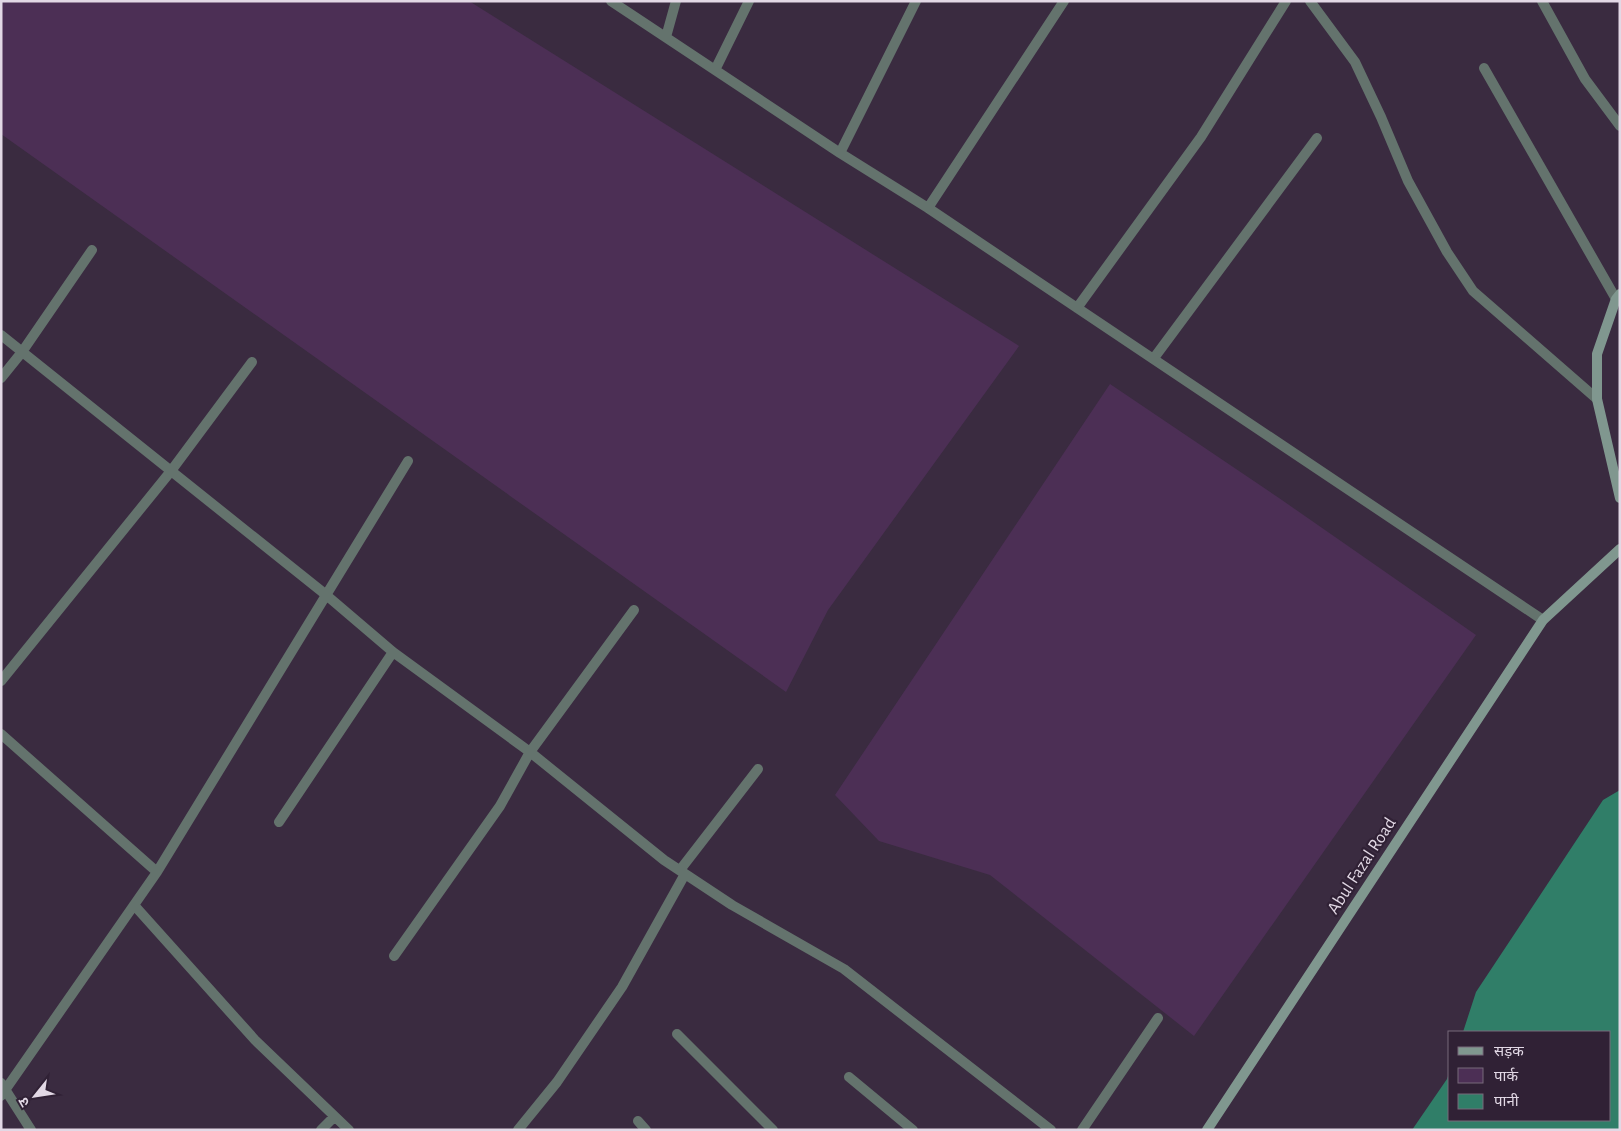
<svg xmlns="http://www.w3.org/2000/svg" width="1621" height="1131" font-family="'Alegreya Sans','Noto Sans Devanagari',sans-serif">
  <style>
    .green { fill: #4c2f55 }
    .water { fill: #307e68 }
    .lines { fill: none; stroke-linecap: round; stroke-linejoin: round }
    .street { stroke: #64736d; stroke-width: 10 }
    .secondary { stroke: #80978f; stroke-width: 10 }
    .labels { text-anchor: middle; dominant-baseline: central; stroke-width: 4.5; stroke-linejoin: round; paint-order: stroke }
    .street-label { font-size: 18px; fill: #e2d8e5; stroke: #302135 }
  </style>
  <rect width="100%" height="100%" fill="#3a2b40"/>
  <path class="green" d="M1,1h468l550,345 -191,264 -42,82 -785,-558z
    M1110,384l169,114 197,137 -282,401 -204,-161 -111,-34 -44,-46z"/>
  <path class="water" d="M1620,790v340h-208l35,-51 3,-9v50h160v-88h-147l13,-40 127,-192z"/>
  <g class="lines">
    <path class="street" d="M611,1l229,152 88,55 615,412
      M1310,1l45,61 26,55 27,64 39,71 26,39 124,108
      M1542,1l43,78 35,47
      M666,37l10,-36
      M1484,68l132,231
      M715,70l34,-69
      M840,153l76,-152
      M928,208l136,-207
      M1077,308l124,-171 85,-136
      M1,335l324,259 68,58 137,100 134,108 68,45 112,64 207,161
      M1154,358l163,-220
      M1,378l21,-26 70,-102
      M1,681l170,-210 81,-109
      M1,734l156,138
      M279,822l114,-170
      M680,870l78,-101
      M134,905l121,135 94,90
      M394,956l106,-150 30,-54 104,-142
      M677,1034l96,96
      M849,1077l64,53
      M1,1083l30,47
      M1,1096l156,-224 251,-411
      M638,1121l8,9
      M321,1130l13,-13
      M518,1130l39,-48 65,-95 63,-113
      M1082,1130l76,-112"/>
    <path class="secondary" d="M1620,294l-4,5 -19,55v45l23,99
      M1207,1130l336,-510 77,-71"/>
  </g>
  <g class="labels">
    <g class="street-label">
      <text transform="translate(1362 866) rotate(-57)">Abul Fazal Road</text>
    </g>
  </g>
  <rect width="1621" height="1131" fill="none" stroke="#e2d8e5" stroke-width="5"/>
  <rect x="1448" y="1031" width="162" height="90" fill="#302135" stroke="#776a7b"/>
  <rect x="1458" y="1047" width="25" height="8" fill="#80978f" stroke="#776a7b"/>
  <text x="1494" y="1056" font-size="15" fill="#e2d8e5">सड़क</text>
  <rect x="1458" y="1068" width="25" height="15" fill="#4c2f55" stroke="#776a7b"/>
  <text x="1494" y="1081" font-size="15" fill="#e2d8e5">पार्क</text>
  <rect x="1458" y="1094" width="25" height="15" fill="#307e68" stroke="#776a7b"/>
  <text x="1494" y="1106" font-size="15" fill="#e2d8e5">पानी</text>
  <g transform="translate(35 1096) rotate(240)" stroke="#302135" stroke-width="4" paint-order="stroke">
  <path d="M0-4L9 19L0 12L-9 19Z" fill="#e2d8e5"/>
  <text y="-8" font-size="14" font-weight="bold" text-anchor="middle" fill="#e2d8e5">उ</text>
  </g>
</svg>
